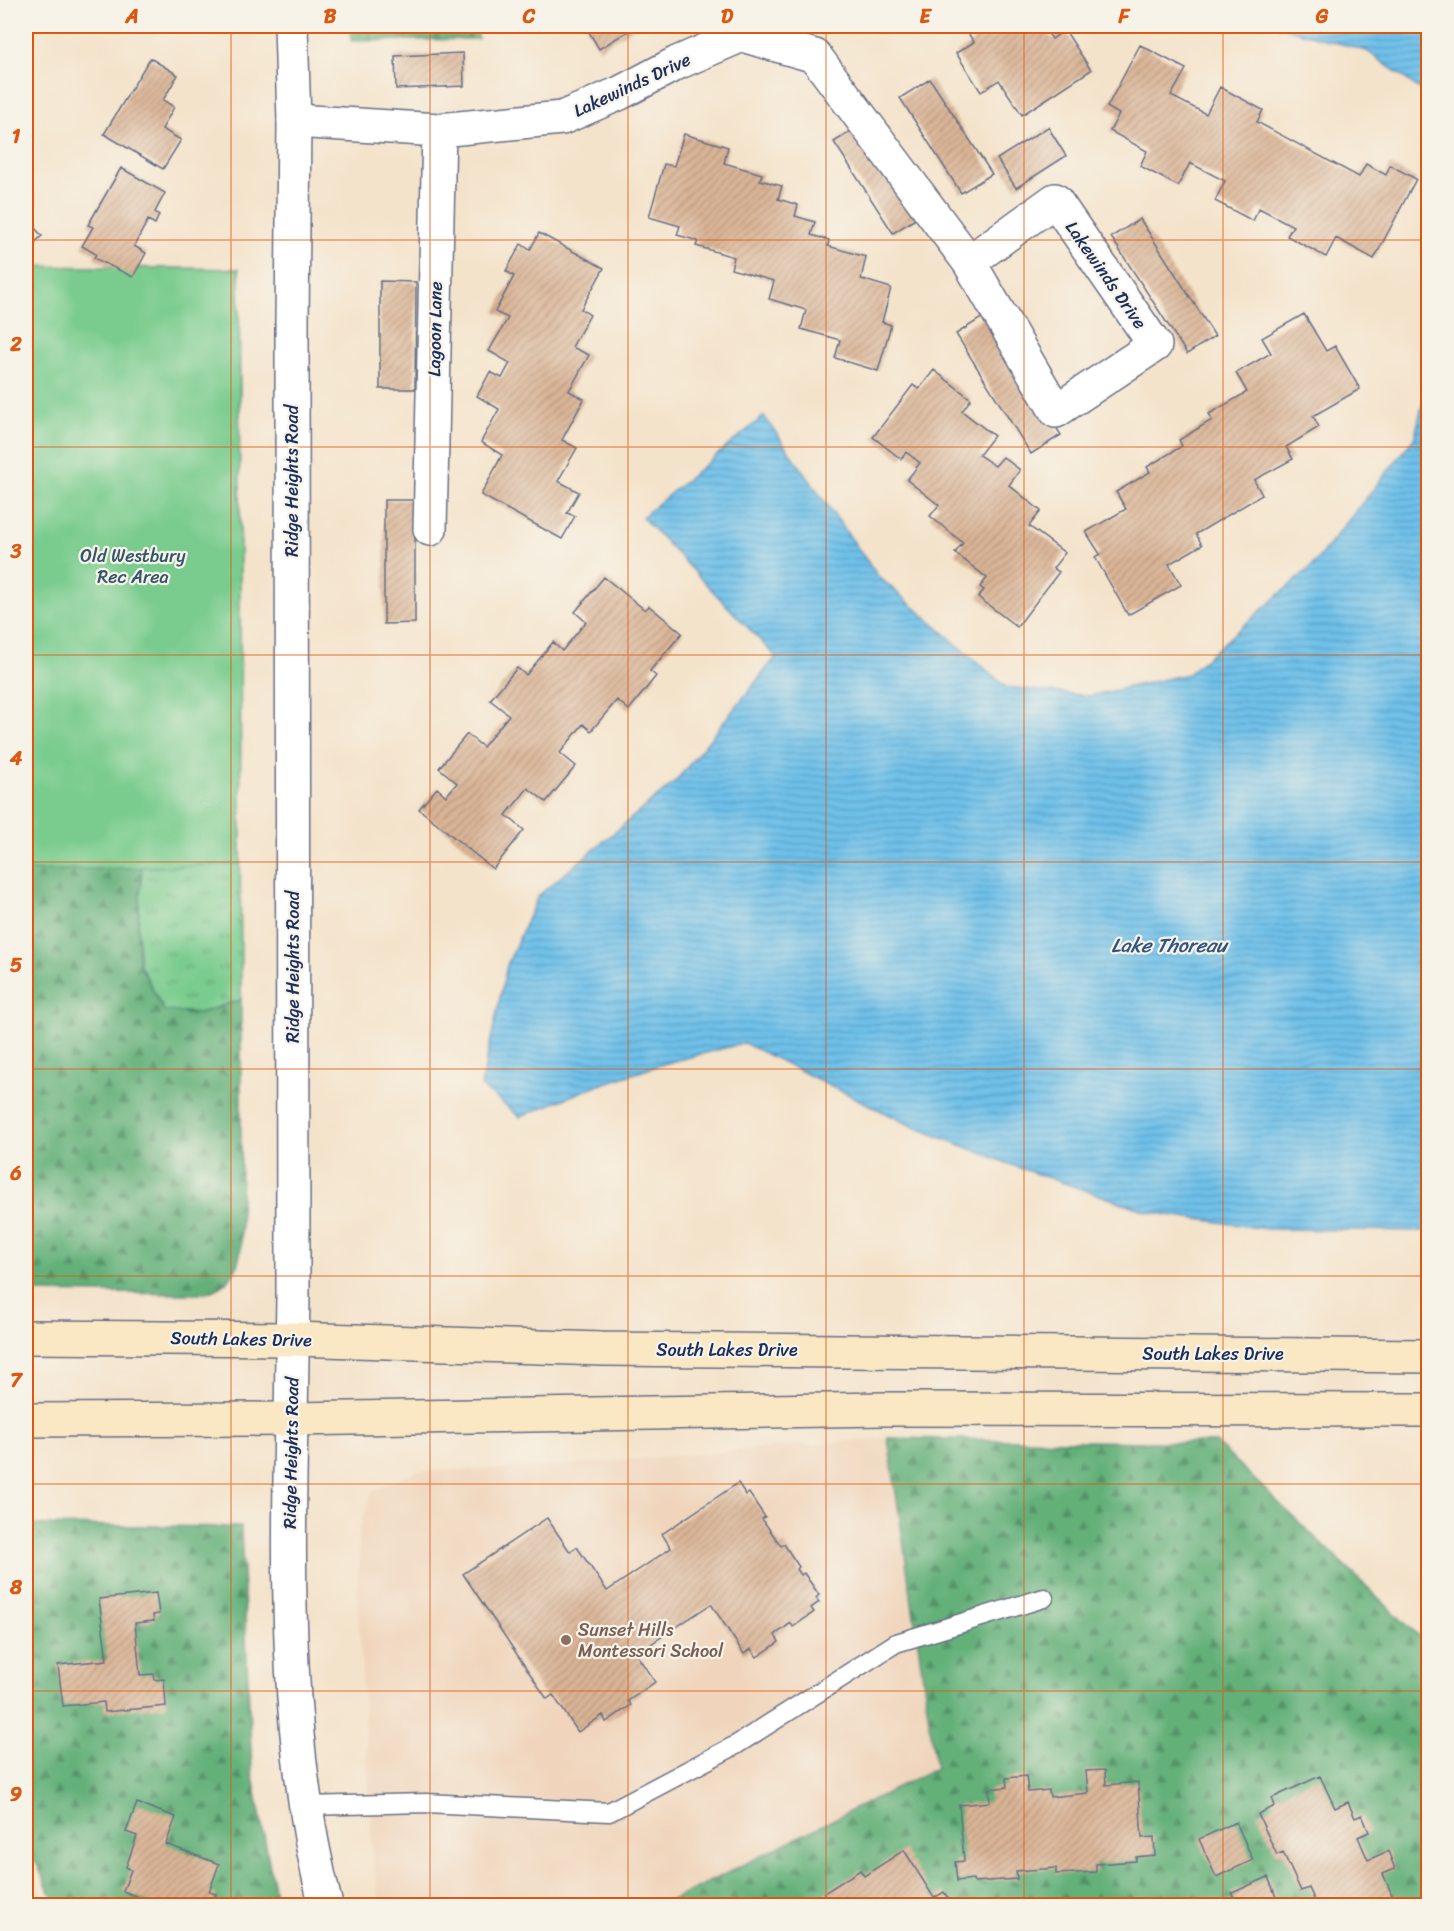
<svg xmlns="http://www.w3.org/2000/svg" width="1454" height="1931" font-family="Sriracha,sans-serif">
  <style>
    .built { fill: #f0d5bc }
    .grass { fill: url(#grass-tufts); stroke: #4a7e76; stroke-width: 1.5 }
    .forest { fill: url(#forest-firs); stroke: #3f706c; stroke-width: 1.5 }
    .park { fill: #7acc8e; stroke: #4a7e76; stroke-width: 1.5 }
    .water { fill: url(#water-rules); stroke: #4578a4; stroke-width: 1.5 }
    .building { fill: url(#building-hatch) }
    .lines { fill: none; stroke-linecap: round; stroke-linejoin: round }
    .service-casing { stroke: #676e84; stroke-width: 21 }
    .minor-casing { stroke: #676e84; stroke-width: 36 }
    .tertiary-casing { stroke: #676e84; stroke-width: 36 }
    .secondary-casing { stroke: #676e84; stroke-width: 36 }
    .service { stroke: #fff; stroke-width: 18 }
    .minor { stroke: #fff; stroke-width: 33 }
    .tertiary { stroke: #fff; stroke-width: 33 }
    .secondary { stroke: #fae7c3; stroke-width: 33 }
    .grid { fill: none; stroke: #de5710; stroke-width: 1.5; stroke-opacity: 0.55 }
    .education-dot { fill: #8d6e63; stroke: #f7f3e8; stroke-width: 2 }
    .labels { text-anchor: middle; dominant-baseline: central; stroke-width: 4.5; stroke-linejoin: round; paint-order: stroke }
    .street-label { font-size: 18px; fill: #1b2f5e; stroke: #f7f3e8 }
    .park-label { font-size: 18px; fill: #33566a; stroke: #f7f3e8 }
    .education-label { font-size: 18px; fill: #785e54; stroke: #f7f3e8; text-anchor: start }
    .water-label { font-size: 20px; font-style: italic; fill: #305481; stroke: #f7f3e8 }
    .neatline { fill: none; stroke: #de5710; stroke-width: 2 }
    .grid-label { font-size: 20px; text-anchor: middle; font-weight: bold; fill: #de5710 }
  </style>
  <defs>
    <pattern id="grass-tufts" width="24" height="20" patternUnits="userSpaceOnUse" patternTransform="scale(1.5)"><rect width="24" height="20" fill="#7acc8e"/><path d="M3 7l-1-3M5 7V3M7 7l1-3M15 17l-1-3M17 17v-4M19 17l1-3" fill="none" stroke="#63a677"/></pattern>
    <pattern id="forest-firs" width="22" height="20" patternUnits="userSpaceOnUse" patternTransform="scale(1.5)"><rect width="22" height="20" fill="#63b079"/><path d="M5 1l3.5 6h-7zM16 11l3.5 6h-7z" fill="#519066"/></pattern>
    <pattern id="water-rules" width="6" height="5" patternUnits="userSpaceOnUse" patternTransform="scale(1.5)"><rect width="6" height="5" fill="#6fc1ea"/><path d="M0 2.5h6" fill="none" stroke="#5a9dc1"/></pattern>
    <pattern id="building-hatch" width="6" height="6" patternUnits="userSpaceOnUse" patternTransform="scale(1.5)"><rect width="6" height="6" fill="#dbb596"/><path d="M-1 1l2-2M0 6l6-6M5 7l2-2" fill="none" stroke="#b1947e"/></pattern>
  </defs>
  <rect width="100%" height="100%" fill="#f7f3e8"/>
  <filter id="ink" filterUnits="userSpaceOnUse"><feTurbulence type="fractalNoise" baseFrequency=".0167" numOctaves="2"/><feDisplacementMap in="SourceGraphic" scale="12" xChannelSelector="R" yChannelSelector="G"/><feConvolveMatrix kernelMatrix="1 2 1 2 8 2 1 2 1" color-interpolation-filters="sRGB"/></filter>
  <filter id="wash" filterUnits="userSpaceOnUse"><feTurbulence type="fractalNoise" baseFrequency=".008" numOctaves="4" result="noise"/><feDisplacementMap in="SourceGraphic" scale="24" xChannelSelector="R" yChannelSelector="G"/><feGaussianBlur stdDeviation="1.35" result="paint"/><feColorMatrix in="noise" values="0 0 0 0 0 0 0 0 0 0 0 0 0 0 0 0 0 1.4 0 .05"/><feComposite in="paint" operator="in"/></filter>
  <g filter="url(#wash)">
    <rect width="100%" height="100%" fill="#f4e3cb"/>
    <path class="built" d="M888,1438l48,331 -261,130 -23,6h-272l-7,-43 -16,-269 3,-66 12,-36 46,-20 113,-3z"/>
    <path class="grass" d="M239,269l1,147h-27l16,90 11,-18v44l-28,1 -4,81 32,-2v37l-7,-9 7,163 1,197 -41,13 -36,-2 -25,-48 -1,-39 -112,-390z"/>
    <path class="forest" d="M350,26h127l1,13 -127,2z
      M26,788l117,65 -5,71 1,39 25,48 36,2 41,-13v248c-3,26 -15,43 -43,46l-172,-2z
      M888,1438l328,5 212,202v260l-776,1 23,-7 261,-131z
      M26,1525l215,2 11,244 25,134h-221l-30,-64z"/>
    <path class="park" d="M26,266l213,3 2,595 -215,7z"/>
    <path class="water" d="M1277,26h151v69l-61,-44z
      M1428,378v853l-161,-2 -118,-17 -132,-45 -105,-41 -168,-83 -81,21 -70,23 -73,30 -39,-31 26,-121 31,-69 138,-115 100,-124 -134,-140 122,-101 113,159 129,112 83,9 99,-22 124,-108 103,-129z"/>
    <g id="blocks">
      <path class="building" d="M588,26h49l-38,23 -13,-22z
        M963,26h80l9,13 13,-9 26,40 -69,45 -23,-35 -18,12 -25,-39 18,-11z
        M1140,45l46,24 -15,27 35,18 14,-27 43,23 -6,12 102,55 7,-13 20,11 4,-10 26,14 -42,80 -38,-21 -10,19 -39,-21 6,-10 -34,-18 -6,13 -38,-20 10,-20 -35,-18 -12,23 -38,-20 7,-15 -37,-20 9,-17 -12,-7z
        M463,53l1,33 -68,3 -1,-33z
        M150,58l28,17 -15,25 11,7 -12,22 19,11 -18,29 -59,-35z
        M930,79l62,95 -31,19 -61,-95z
        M864,123l58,92 -29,18 -59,-91z
        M1048,127l18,29 -50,32 -19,-29z
        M684,134l44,13 -4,16 38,11 -2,6 22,6 -4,13 20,6 -3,11 20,6 -4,13 18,5 -1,6 38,11 -5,22 30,9 -9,34 9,3 -13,46 -43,-13 5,-18 -39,-11 5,-19 -37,-11 5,-18 -43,-12 3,-12 -38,-11 2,-5 -21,-6 3,-9 -31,-9 15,-53 10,2z
        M121,168l44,25 -10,19 4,3 -4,9 -7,-4 -14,26 12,7 -13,24 -39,-19 2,-4 -14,-8 11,-19 -5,-2z
        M26,218l16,18 -8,7 -5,-5 -3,4z
        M1140,219l75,117 -28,18 -76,-117z
        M539,233l65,35 -23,41 9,6 -18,32 17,8 -20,36 15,8 -22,41 15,8 -19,33 21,11 -12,21 8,3 -13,23 -81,-44 21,-40 -21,-13 18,-33 -22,-13 13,-24 12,6 8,-15 -21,-12 19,-33 -13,-6 19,-36 -8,-5 15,-27 9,6z
        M380,281l36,1 -1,107h-35z
        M1304,314l22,37 9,-5 25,43 -47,27 6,11 -33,20 7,12 -39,21 8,15 -66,39 6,11 -33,19 12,21 -53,30 -33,-58 5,-3 -14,-22 40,-23 -10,-17 34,-20 -3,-5 35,-21 -3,-6 33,-20 -3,-6 38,-22 -11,-19 35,-20 -9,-15z
        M986,315l75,120 -30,19 -75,-120z
        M934,370l37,29 -9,12 32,25 -15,19 16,11 8,-9 17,13 -11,15 32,26 -12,15 36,27 -12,15 6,4 -42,55 -39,-30 6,-7 -4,-3 7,-9 -32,-25 8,-10 -33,-27 9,-11 -32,-25 13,-17 -14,-11 -5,7 -28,-22 40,-52 6,4z
        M384,500h31v123l-31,1z
        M604,577l41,33 4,-4 33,27 -32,38 6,5 -27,34 -12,-10 -26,31 -8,-7 -23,29 16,13 -30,36 -18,-14 -22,27 18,15 -31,39 -74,-60 18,-21 9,8 11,-13 -18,-15 28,-34 16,13 26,-32 -19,-15 27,-32 9,7 27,-33 9,9 24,-29 -11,-10z
        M738,1483l8,12 3,-2 16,24 -3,2 19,27 3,-2 15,23 -2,2 4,6 3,-2 15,22 -3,3 3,4 -8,6 3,4 -21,15 -2,-4 -16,12 4,7 -22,15 -6,-8 -7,5 -33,-50 -75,50 19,28 -27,19 3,4 -25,17 -3,-7 -25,17 -25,-37 -6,4 -84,-125 84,-56 23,34 7,-5 30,44 64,-43 -9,-14z
        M156,1593l3,21 -6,1 1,6 -19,2 5,52 14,-1 1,6 9,-1 2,27 -61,6 -1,-10 -41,4 -5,-41 49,-5 -8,-61z
        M1105,1770l1,15 32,-3 4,56 12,-1 1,18 -19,2v4l-40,3v8l-40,2v-6l-40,3 1,8 -43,3 -1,-3 -16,2 -2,-19 9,-1 -5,-56 31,-3 -1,-13 18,-2 -1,-9 20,-2 2,16 21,-2 1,7 38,-4 -2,-22z
        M1320,1776l15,32 13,-6 7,16 7,-3 7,17 -11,5 10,23 20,-9 7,18 -12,5 10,23 7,-2 4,11h-87l-8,-18 -8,3 -18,-39 -6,3 -19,-41 17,-8 -3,-8z
        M137,1803l39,14 -10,27 53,20 -10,28 7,2 -4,12h-7l-8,-3 -1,3h-50l2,-5 -25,-10 8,-21 -5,-3 11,-31 -11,-4z
        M1236,1822l17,38 -37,17 -17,-38z
        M904,1850l30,48 10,-6 9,14h-134l9,-6 -4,-7 36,-23 4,6z
        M1268,1877l10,25 -8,4h-33l-5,-13z"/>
    </g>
  </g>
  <g filter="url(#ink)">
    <use href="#blocks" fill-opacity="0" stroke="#676e84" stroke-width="1.5"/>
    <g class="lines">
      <g class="service-casing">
        <path id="service" d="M305,1806l121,-3 183,9 127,-67 160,-102 148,-45"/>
      </g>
      <g class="minor-casing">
        <path id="minor" d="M294,121l145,9 123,-12 58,-25 57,-30 65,-28 73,21 154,206 87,149 99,-66 -100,-145 -86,62
          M430,529l9,-399
          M291,1419c-3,162 -6,329 35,487"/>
      </g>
      <g class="tertiary-casing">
        <path id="tertiary" d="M291,1419l2,-123 -1,-973 2,-202 -3,-95"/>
      </g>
      <g class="secondary-casing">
        <path id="secondary" d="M26,1337l267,2 309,10 826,7
          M26,1420l265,-1 592,-10 545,1"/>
      </g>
      <use href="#service" class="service"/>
      <use href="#minor" class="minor"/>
      <use href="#tertiary" class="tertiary"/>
      <use href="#secondary" class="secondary"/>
    </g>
  </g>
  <path class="grid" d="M231,26v1880M430,26v1880M628,26v1880M826,26v1880M1024,26v1880M1223,26v1880M26,240h1402M26,447h1402M26,655h1402M26,862h1402M26,1069h1402M26,1276h1402M26,1484h1402M26,1691h1402"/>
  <circle class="education-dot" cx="566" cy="1640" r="6"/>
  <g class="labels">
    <g class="street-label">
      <text transform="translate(632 85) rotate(-25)">Lakewinds Drive</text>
      <text transform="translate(1106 275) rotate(55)">Lakewinds Drive</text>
      <text transform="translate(435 329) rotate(-89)">Lagoon Lane</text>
      <text transform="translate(292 481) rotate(-90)">Ridge Heights Road</text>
      <text transform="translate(293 967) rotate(-90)">Ridge Heights Road</text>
      <text transform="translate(241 1339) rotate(1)">South Lakes Drive</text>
      <text x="727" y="1350">South Lakes Drive</text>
      <text x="1213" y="1354">South Lakes Drive</text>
      <text transform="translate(291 1453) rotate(-89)">Ridge Heights Road</text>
    </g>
    <g class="park-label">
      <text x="133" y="556">Old Westbury<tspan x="133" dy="21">Rec Area</tspan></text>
    </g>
    <g class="education-label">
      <text x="578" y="1630">Sunset Hills<tspan x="578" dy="21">Montessori School</tspan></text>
    </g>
    <g class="water-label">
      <text x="1169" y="945">Lake Thoreau</text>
    </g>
  </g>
  <rect width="1454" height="1931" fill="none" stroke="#f7f3e8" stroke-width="66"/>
  <rect x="33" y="33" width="1388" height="1865" class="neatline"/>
  <g class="grid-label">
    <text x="132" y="23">A</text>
    <text x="330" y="23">B</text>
    <text x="529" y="23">C</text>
    <text x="727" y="23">D</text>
    <text x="925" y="23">E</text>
    <text x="1124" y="23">F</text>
    <text x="1322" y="23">G</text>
    <text x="16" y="143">1</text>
    <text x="16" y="351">2</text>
    <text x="16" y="558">3</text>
    <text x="16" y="765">4</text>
    <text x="16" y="972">5</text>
    <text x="16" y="1180">6</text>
    <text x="16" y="1387">7</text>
    <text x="16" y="1594">8</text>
    <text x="16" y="1801">9</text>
  </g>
</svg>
